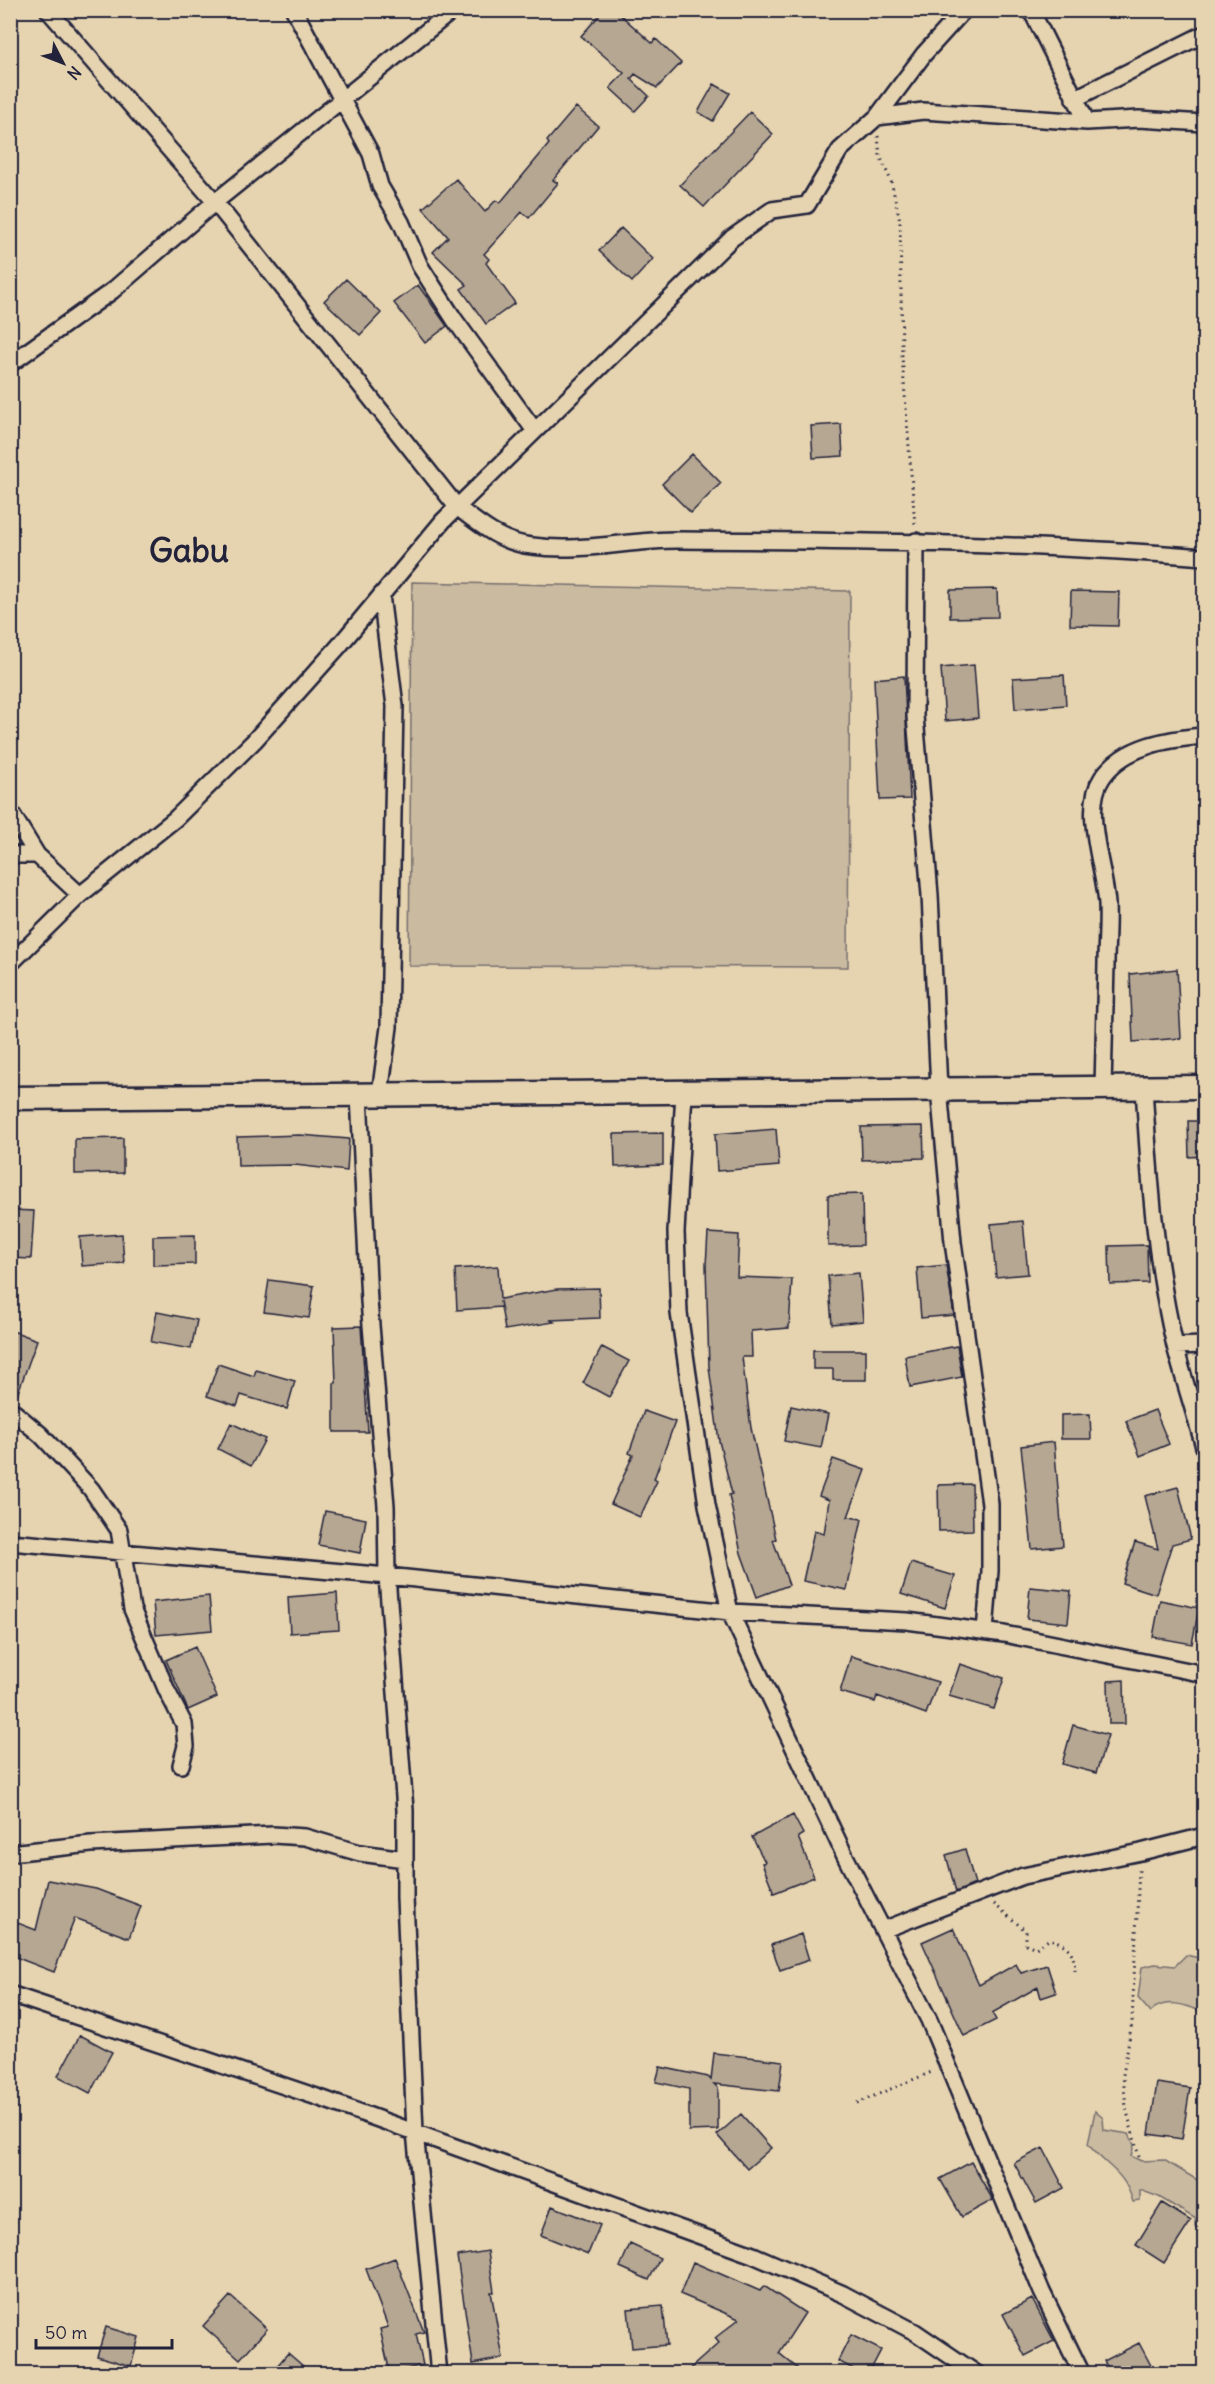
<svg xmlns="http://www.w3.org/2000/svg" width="1215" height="2384" font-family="Delius,sans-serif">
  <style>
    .green { fill: #c9baa0; stroke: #766e6e; stroke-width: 1.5 }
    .building { fill: #b6a793; stroke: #22223b; stroke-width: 1.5 }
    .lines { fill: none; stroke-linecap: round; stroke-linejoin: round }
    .minor-casing { stroke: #22223b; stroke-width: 20 }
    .secondary-casing { stroke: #22223b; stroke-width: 27 }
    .path { stroke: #22223b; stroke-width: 3; stroke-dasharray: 1.5 4.5; stroke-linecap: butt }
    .minor { stroke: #e6d4b1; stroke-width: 15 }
    .secondary { stroke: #e6d4b1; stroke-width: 22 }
    .labels { text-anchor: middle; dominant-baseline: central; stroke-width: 5; stroke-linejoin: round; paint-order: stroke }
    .town-label { font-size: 33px; font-weight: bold; fill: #22223b; stroke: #e6d4b1 }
  </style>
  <rect width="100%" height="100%" fill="#e6d4b1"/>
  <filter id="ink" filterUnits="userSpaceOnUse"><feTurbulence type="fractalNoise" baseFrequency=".0167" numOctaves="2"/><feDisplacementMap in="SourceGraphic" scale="12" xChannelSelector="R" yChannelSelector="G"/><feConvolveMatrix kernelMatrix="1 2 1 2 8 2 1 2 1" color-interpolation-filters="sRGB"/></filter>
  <g filter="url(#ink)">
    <path class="green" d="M412,582l438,9 -2,376 -439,-1z
      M1186,1955l13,3 5,5v50c-17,-8 -39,-16 -54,-1l-12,-14 4,-31 13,-3 20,2z
      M1095,2111l8,7 1,12 25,4 5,11 -3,11 10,5 23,-1 40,24v50l-8,-7v-8l-37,-22 -19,-7v11l-7,1c-9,-32 -26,-34 -45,-58z"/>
    <path class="building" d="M604,10h11l37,33 4,-4 25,24 -24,25 -22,-14 -4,5 18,17 -14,15 -25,-23 14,-15 -43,-37z
      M714,84l16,9 -17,28 -15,-9z
      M576,107l22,19 -45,54 5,3 -29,35 -7,-6 -38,42 5,5 -3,4 29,40 -29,21 -25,-35 6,-4 -34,-33 15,-15 -25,-29 33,-29 29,33 11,-12 4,3 49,-59 -2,-3z
      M750,112l23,22 -69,73 -24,-22z
      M621,228l32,31 -21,23 -33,-31z
      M346,279l35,34 -21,22 -36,-34z
      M418,285l29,41 -22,17 -31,-40z
      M841,424l2,32 -30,2 -2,-32z
      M692,454l29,29 -30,30 -29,-29z
      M997,589l1,28 -48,1v-28z
      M1071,591l48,1 -1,34 -48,-1z
      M974,665l4,53 -33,3 -4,-53z
      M1064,675l2,30 -51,4 -2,-31z
      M904,676l6,123 -30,1 -6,-121z
      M1177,969l4,69 -48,4 -3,-68z
      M1188,1121h16v35l-15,1z
      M923,1126l1,32 -62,2 -1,-33z
      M776,1129l3,37 -62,5 -2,-37z
      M663,1133v32l-48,2 -1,-33z
      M300,1135l49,4 -2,32 -52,-6 -57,1 -1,-29z
      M123,1138v35l-48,1v-35z
      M862,1194l1,51 -35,1v-51z
      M10,1210l24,1 -3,48 -21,-1z
      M1023,1221l5,53 -32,3 -5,-53z
      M708,1233l31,2 -2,42 55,2 -3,49 -38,3 1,26h-10l9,71 25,111 -3,1 16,45 -32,12 -16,-44 -12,-58 3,-1 -13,-53 -10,-74 -3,-102z
      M122,1234l2,29 -42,3 -2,-29z
      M195,1235v29l-42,1v-29z
      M1147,1245l1,38 -38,1 -1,-38z
      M946,1265l8,50 -33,3 -4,-50z
      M498,1266l2,33 57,-10 42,-1 1,30 -50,2 4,2 -49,8 -5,-29 1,6 -44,3 -2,-41z
      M859,1273l4,48 -31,3 -4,-48z
      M269,1280l45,6 -5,32 -45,-6z
      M157,1312l40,8 -6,29 -40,-7z
      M361,1326l7,106h-34v-49h2l-2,-56z
      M10,1330l27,10 -22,61 -5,-2z
      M957,1346l5,31 -52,10 -5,-31z
      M602,1347l27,14 -20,36 -26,-14z
      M813,1350h53v30h-33v-11h-20z
      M218,1364l36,12 2,-6 39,11 -8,28 -46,-14 -4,11 -30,-10z
      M791,1406l37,8 -7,34 -37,-7z
      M1155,1410l14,34 -29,12 -14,-35z
      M644,1411l31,11 -21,57 3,2 -17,36 -29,-13 22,-49 -4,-2z
      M1090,1414l1,25h-30v-24z
      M231,1423l34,16 -14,27 -33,-17z
      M1054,1442l9,104 -31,3 -11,-103z
      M833,1459l32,11 -17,47 14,2 -15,71 -44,-9 11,-50 10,3 5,-34 -10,-4z
      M972,1484l1,46 -34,1 -1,-46z
      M1178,1487l13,52 -19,5 -16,50 -34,-11 13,-41 23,7 -13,-53z
      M325,1511l41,8 -6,34 -42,-8z
      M911,1563l44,13 -10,32 -44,-14z
      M1030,1587l41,4 -3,32 -41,-4z
      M337,1593l2,37 -49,3 -2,-36z
      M209,1596l3,34 -56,5 -3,-33z
      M1160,1600l39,8 -7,36 -39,-7z
      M195,1647l22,50 -29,13 -22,-50z
      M851,1656l87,26 -12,32 -49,-18 -2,6 -35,-10z
      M960,1664l44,14 -10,31 -45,-13z
      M1124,1680l1,44h-16l-1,-43z
      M1073,1725l35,10 -12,38 -34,-9z
      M793,1815l10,19 -5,3 16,40 -40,16 -12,-30 3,-1 -13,-25z
      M965,1849l10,35 -19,8 -10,-37z
      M48,1880l48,9 45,17 -12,32 -54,-20 -21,54 -44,-17v-35l26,10z
      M953,1928l26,57 37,-21 5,9 26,-8 9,28 -15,5 -3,-11 -46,26 4,7 -32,16 -42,-94z
      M801,1934l8,26 -29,10 -9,-25z
      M80,2035l32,17 -22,41 -32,-17z
      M714,2053l69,8 -4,30 -65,-7 4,4v42l-29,1v-42l-33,-7 4,-15 48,10 3,3z
      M1157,2083l33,5 -8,51 -33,-5z
      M741,2114l30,34 -24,21 -30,-34z
      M1043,2148l21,40 -28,15 -22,-40z
      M971,2162l22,38 -31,17 -22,-38z
      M1162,2203l29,18 -27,42 -28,-18z
      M552,2206l48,19 -12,29 -47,-19z
      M630,2244l30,14 -11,22 -29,-13z
      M488,2251l6,41h-3l12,66 -30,6 -16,-108z
      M395,2258l29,74 -8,2 7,31 -33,8 -10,-44 8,-2 -22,-58z
      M693,2262l67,29 4,-5 41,27 -26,40 24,20h-118l34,-30 -4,-5 24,-19 -59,-25z
      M230,2296l37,33 -27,30 -37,-33z
      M1032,2299l22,42 -29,15 -22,-42z
      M663,2306l4,39 -35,3 -4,-39z
      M106,2327l33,10 -8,29 -34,-10z
      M851,2335l30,15 -12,23h-8l-23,-12z
      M1139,2343l16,30h-44l-7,-12z
      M288,2353l23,20h-40z"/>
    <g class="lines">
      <g class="minor-casing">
        <path id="minor" d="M48,10l167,192 242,305c23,18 45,36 75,39 49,7 97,-6 145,-6 176,1 352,3 527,17
          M294,10l77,144 9,32 21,36 19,44 34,53 81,112
          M1031,10l56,112
          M1074,99l130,-65
          M877,117l47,-63 40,-44
          M10,364l102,-73 103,-89 238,-192
          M916,541l-1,175 15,179 9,194 14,153 37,262v67l-5,60
          M10,811l27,44 43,40
          M10,855h27
          M10,964l70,-69 95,-76 79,-78 85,-95 104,-125 289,-283 40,-28 35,-5 33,-55 37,-33 46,-6 164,11 52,-3 65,4
          M1144,1087c5,86 11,175 31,259 9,34 20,68 29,101
          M1103,1088c1,-42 2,-83 3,-124 0,-20 2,-40 1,-60 -2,-35 -26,-95 -5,-126 22,-33 67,-39 102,-42
          M684,1092l-8,140 3,81 28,192 23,107 115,244 84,164 113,272 40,82
          M380,1094l9,-67 6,-321 -14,-111
          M359,1095l10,206 17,205 1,70 18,234v88l10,234 24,242
          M1175,1346l29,-1
          M10,1409l31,26 50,54 28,41 13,79 35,82 17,33 2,22 -5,19
          M10,1542l377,34 343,36 177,9 97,13 200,40
          M10,1853l81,-9 182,-9 32,2 55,16 45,6
          M883,1930l140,-54 118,-24 63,-16
          M10,1994l313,105 430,156 90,39 72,38 62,42"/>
      </g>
      <g class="secondary-casing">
        <path id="secondary" d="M10,1098l1194,-11"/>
      </g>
      <path class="path" d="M878,136l2,20 11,25 9,40 2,135 13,169
        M994,1904l32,27v13l10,4 14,-9c19,6 24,12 25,32
        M857,2103l77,-32
        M1139,2157l-13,-49 -3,-33 9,-53 7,-153"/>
      <use href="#minor" class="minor"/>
      <use href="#secondary" class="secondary"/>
    </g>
  </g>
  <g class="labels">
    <g class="town-label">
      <text x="189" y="550">Gabu</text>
    </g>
  </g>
  <rect width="1215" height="2384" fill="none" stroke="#e6d4b1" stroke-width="36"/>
  <rect x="18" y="18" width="1179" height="2348" fill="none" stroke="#22223b" stroke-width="2" filter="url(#ink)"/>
  <g transform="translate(63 63) rotate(132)" stroke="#e6d4b1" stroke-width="4.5" paint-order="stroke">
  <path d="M0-4.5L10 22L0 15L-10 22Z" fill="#22223b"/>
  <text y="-9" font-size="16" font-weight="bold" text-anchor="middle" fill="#22223b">N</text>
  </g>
  <path d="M36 2339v9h136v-9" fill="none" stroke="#22223b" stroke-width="3"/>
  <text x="45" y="2339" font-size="18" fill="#22223b" stroke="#e6d4b1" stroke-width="4.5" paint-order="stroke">50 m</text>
</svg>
